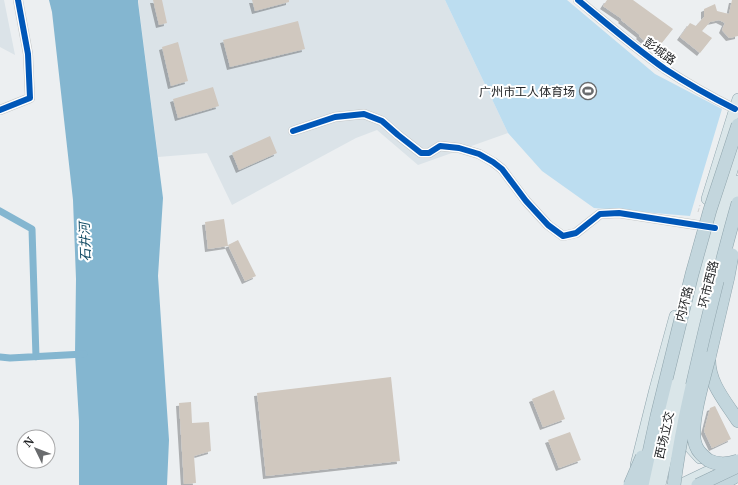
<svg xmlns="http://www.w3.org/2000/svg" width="738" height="485" font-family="Merriweather,'Noto Sans SC',serif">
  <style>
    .built { fill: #dbe3e8 }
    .green { fill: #bcddf0 }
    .water { fill: #84b6d0 }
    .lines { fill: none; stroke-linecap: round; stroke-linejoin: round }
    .canal { stroke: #84b6d0; stroke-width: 7 }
    .building { fill: #d0c8bf; filter: url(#shadow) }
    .minor-casing { stroke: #c3c6c7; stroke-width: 10 }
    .major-casing { stroke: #90a5ad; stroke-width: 12 }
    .highway-casing { stroke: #90a5ad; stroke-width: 14 }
    .path { stroke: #d2d2d2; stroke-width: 1; stroke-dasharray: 4 2; stroke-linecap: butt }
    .minor { stroke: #fcfdfd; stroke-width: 9 }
    .major { stroke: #dae6e9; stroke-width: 11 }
    .highway { stroke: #c3d6dd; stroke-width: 13 }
    .major-bridge-casing { stroke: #90a5ad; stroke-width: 12; stroke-linecap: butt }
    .highway-bridge-casing { stroke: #90a5ad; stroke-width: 14; stroke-linecap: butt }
    .major-bridge { stroke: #dae6e9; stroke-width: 11 }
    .highway-bridge { stroke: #c3d6dd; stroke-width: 13 }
    .cycleway-casing { stroke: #fff; stroke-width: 8 }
    .cycleway { stroke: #0057b8; stroke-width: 6 }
    .labels { text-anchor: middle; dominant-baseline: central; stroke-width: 4; stroke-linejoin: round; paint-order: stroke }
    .street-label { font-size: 12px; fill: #222426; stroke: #fff }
    .poi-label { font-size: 12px; fill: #222426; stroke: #fff; text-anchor: end }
    .water-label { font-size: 13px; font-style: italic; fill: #104a63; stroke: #fff }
  </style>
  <defs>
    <filter id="shadow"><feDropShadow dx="-3" dy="3" stdDeviation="0" flood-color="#0004"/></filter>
  </defs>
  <rect width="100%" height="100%" fill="#eceff1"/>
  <path class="built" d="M0,0h4l11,55 -15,-8z
    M138,0h307l63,133 -90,32 -41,-35 -21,8 -124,67 -25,-52 -49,4z"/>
  <path class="green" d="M445,0h122l88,74 67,35 -32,107 -96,-8 -52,-37 -34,-38z"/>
  <path class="water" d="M49,0h89v2l25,196 -5,78 11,164 -2,45h-88v-64l-4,-67 1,-75 -3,-79 -21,-188z"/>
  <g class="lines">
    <path class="canal" d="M0,211l32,18 4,128
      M0,357l10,1 74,-4"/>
  </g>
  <path class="building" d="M153,0h9l5,23 -8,2z
    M252,0h37v2l-34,9z
    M607,0h26l40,29 -12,15 -4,-5 -7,7 -11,-10 1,-1 -19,-15 1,-1 -19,-13z
    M732,0h6v36l-9,2 -7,-8 3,-7 -6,-3 -9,2 -8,9 10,7 -12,15 -20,-16 10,-14 6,3 8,-9v-8l11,-5 2,7 12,3z
    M298,21l7,28 -75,18 -7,-27z
    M178,42l10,39 -17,5 -9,-39z
    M213,87l6,19 -41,12 -5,-19z
    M270,136l7,17 -38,17 -7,-17z
    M224,219l4,27 -20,3 -3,-27z
    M238,240l18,36 -11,5 -17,-36z
    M391,377l9,84 -134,15 -9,-83z
    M554,390l11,29 -22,8 -11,-28z
    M191,402l1,21 17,-1 2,29 -17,5 2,27 -12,1 -5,-81z
    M715,406l16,33 -19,9 -8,-17 6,-23z
    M570,432l11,28 -22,8 -11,-28z"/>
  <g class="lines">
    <g class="minor-casing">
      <path id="minor" d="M578,0c29,24 57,48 87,69 23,15 46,28 70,40
        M0,110l30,-12 -2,-44 -10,-54
        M293,131l42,-14 29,-3 18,7 16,14 23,18h8l11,-7 19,2 20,6 14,8 9,7 24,32 22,24 15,11 13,-3 24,-19 19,-1 91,14"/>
    </g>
    <g class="major-casing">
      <path id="major" d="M707,199l31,-100
        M702,250l13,-22
        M707,286l9,-36 22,-69
        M683,384l18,-75
        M675,385l28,-116 35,-119
        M683,438l6,8 11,12
        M636,465l19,-76 20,-73
        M680,485l46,-22"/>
    </g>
    <g class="highway-casing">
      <path id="highway" d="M728,277l-19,81c-1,24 16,43 29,63
        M720,485l18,-10"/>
    </g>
    <path class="path" d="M698,212l2,-7"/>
    <use href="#minor" class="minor"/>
    <use href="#major" class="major"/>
    <use href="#highway" class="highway"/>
    <g class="major-bridge-casing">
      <path id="major-bridge" d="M653,485l22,-100
        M660,485l22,-97"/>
    </g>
    <g class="highway-bridge-casing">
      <path id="highway-bridge" d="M728,277l4,-22
        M709,358c-5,20 -21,70 -13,88 2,6 7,10 12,14 9,5 21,4 30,1
        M630,485l12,-28
        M642,485l15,-69 35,-142 18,-64 28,-85
        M674,485c6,-50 18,-98 29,-146 11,-46 22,-91 35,-136
        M698,485l40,-19"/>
    </g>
    <use href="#major-bridge" class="major-bridge"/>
    <use href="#highway-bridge" class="highway-bridge"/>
    <g class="cycleway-casing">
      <path id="cycleway" d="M578,0c29,24 57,48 87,69 23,15 46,28 70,40
        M0,110l30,-12 -2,-44 -10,-54
        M293,131l42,-14 29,-3 18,7 16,14 23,18h8l11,-7 19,2 20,6 14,8 9,7 24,32 22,24 15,11 13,-3 24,-19 19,-1 96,15"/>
    </g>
    <use href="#cycleway" class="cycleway"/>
  </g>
  <defs>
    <g id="stadium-ring" transform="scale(0.9)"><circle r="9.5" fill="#fff" stroke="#696b6d" stroke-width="1.5"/><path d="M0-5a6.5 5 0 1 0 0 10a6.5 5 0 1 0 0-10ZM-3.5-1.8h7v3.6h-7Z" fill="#696b6d"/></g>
  </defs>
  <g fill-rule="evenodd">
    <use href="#stadium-ring" x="588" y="91"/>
  </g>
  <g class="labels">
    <g class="street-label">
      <text transform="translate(660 51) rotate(36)">彭城路</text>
      <text transform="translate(708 284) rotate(-76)">环市西路</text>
      <text transform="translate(684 304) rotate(-76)">内环路</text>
      <text transform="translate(664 435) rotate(-77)">西场立交</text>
    </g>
    <g class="poi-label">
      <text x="575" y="91">广州市工人体育场</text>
    </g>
    <g class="water-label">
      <text transform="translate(85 242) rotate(-92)">石井河</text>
    </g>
  </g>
  <g transform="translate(36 449) rotate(313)"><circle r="19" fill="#ffffff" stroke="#a7a7a8"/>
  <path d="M0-3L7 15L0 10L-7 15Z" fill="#696b6d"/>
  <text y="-6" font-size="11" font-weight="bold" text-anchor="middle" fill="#222426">N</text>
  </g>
</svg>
